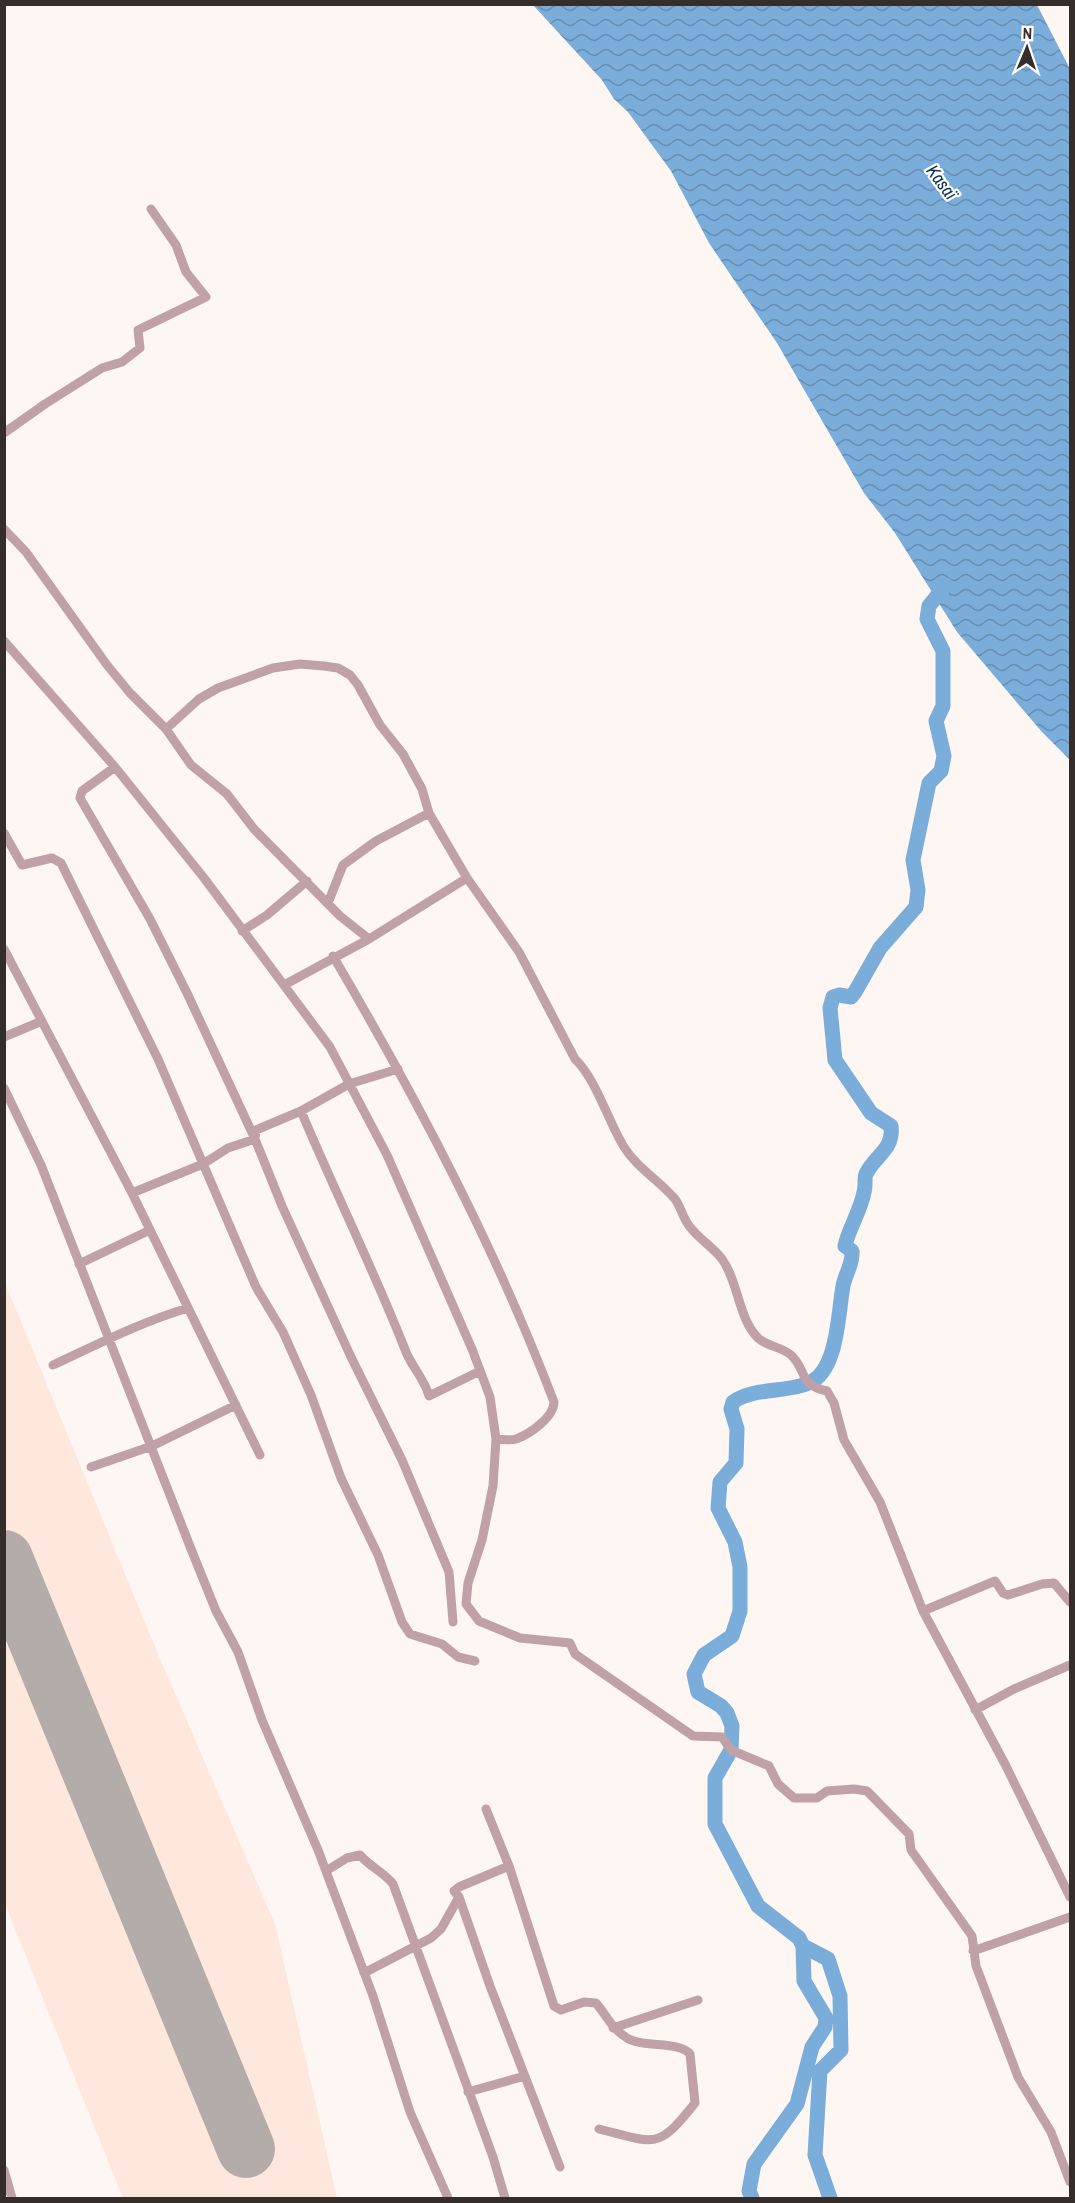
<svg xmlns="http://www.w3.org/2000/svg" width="1075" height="2203" font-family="'Archivo Narrow',sans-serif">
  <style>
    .built { fill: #fee7dc }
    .water { fill: url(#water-waves) }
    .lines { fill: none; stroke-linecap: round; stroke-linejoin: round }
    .river { stroke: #7aadda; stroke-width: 15 }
    .runway { stroke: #b4aca8; stroke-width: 58 }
    .street { stroke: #c0a1a8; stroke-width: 9 }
    .labels { text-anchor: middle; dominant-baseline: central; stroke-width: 4.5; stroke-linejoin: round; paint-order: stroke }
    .water-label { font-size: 18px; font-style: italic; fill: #0a3250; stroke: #fff }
  </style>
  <defs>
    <pattern id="water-waves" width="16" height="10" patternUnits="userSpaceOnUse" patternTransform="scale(1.5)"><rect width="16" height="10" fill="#7aadda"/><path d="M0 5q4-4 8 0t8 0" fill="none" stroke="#658db1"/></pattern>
  </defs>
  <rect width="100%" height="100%" fill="#fef6f2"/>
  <path class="built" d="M5,1283l153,371 117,270 62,274h-214l-118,-294z"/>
  <path class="water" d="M533,5h504l33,64v691l-28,-28 -85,-100 -62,-99 -31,-40 -87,-150 -68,-100 -38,-72 -43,-59 -14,-13 -12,-19z"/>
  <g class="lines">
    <path class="river" d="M803,1946l25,13 12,37 1,54 -21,21 -5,84 15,43
      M752,2198l-3,-7 5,-27 43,-60 15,-57 13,-20 1,-9 -22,-37 -1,-35 -4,-8 -41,-32 -43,-82v-46l16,-28 1,-24 -5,-13 -6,-7 -23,-14 -4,-18 10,-19 28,-19 8,-25v-44l-5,-25 -17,-34 2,-26 16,-19 1,-34 -6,-20 2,-7c21,-15 54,-9 76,-19 29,-12 29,-70 34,-97 2,-12 10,-21 9,-35l-7,-5c3,-16 16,-36 19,-54 2,-6 0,-13 2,-18 9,-19 28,-24 25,-48l-20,-13 -36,-53 -5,-52 3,-11 6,-2 12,2 4,-5 25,-44 36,-41 2,-17 -5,-30 16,-77 12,-12 3,-15 -8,-35 7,-15v-55l-16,-32 2,-13 17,-21"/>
    <path class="runway" d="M4,1559l242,590"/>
    <path class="street" d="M4,433l41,-29 57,-36 20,-6 18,-14 -2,-18 68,-33 -20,-25 -10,-27 -25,-36
      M4,529l22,23 81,113 23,28 36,36 25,36 36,29 27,35 86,87 29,23
      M4,641l111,126 89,111 126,169 57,108 85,194 18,48 6,42 -3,47 -11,54 -14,43 -2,21 13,17 41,17 50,5 5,11 118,82 29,1 9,13 38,16 9,18 16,14h23l10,-7 27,-2 13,2 42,43 2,16 61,86 4,30 42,111 33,55 19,50
      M166,729l33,-30 19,-11 55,-20 27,-4 24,2 14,2 12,7 8,10 22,40 23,29 19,35 7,24 38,65 52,74 56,107c21,20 33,62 49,88 13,21 35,33 51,52 6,8 8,20 15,28 9,12 23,20 32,32 17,24 16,59 36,79 8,8 24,9 33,17 17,16 6,29 36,36l7,12 10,37 36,62 43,109 82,153 65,133
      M115,767l-33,24 -2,7 70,121 37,74 68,146 27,67 69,151 51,103 47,112 4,50
      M4,833l18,32 30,-7 9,5 97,196 98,228 27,45 28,63 30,83 37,77 24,67 8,12 32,10 16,13 17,4
      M328,903l15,-38 33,-24 53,-28
      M242,931l25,-16 40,-34
      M4,949l128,244 128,262
      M333,956c84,143 162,291 221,446 0,15 -24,32 -38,37 -6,2 -14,0 -20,0
      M284,985l85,-46 98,-61
      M4,1037l38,-16
      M4,1088l37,77 150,384 25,62 22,41 24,68 56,130 55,146 37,116 38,86
      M301,1111c34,81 73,159 105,241 6,15 19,28 23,44l51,-25
      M132,1193l71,-29 25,-16 27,-9 1,-9 45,-19 48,-27 49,-15
      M79,1264l71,-34
      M53,1365c45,-21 88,-43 135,-57
      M91,1467l61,-21 84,-41
      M923,1611l72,-30 8,12 5,2 34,-11 12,-1 16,19
      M975,1710l39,-21 56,-24
      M486,1809l23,57 45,140 7,4 23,-8 12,1c11,13 16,26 31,35 15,10 53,3 63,16l5,49c-38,48 -39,40 -96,26
      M326,1871l21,-13 13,-3c10,12 24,17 33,29l100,273 12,41
      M459,1897l31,89 70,181
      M973,1951l97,-34
      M364,1973l67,-35 10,-9 18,-32 -5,-6 5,-4 50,-21
      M613,2028l85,-28
      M468,2092l57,-16
      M4,2170l8,28"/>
  </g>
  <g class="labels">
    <g class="water-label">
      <text transform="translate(942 182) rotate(53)">Kasaï</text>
    </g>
  </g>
  <rect width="1075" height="2203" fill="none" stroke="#352d29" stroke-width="12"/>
  <g transform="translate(1027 48) rotate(2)" stroke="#ffffff" stroke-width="4.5" paint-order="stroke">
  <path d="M0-4.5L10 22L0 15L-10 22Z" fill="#352d29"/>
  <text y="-9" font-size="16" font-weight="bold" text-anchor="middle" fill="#352d29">N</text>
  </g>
</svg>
